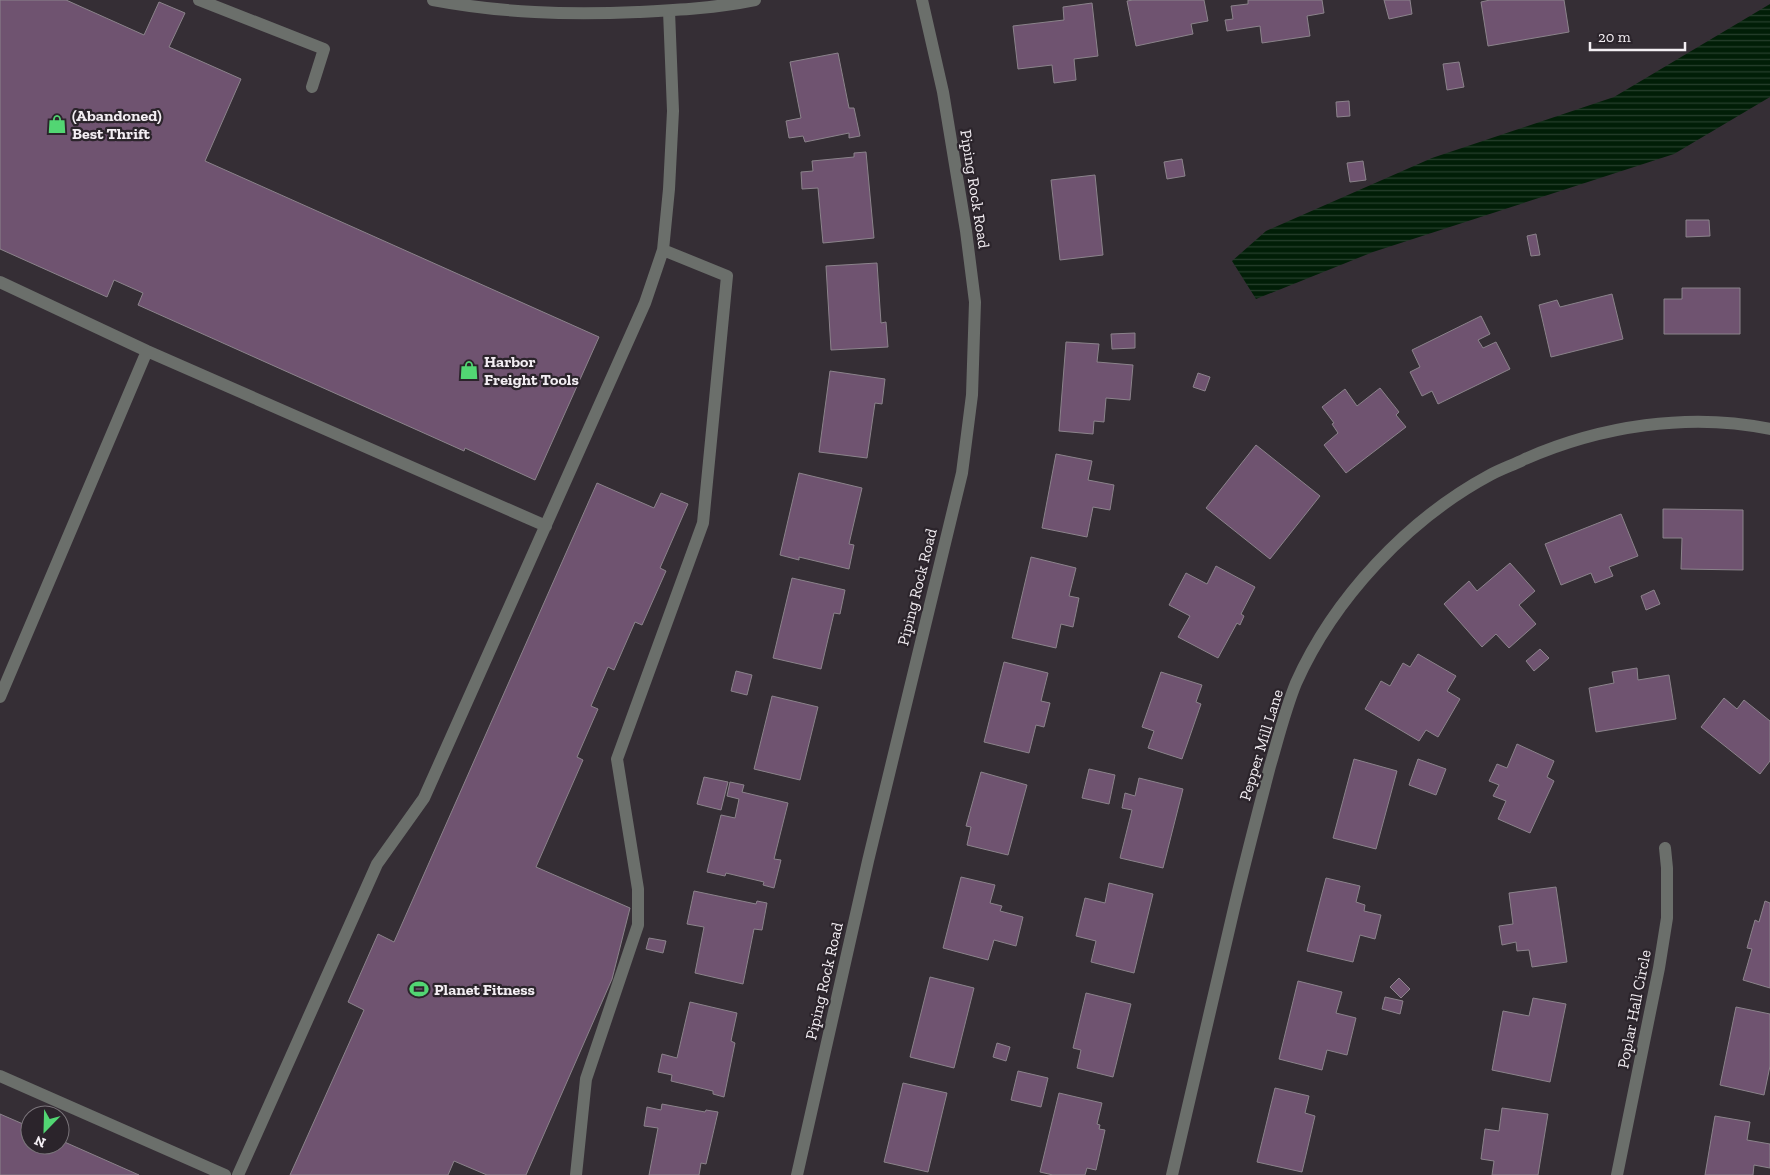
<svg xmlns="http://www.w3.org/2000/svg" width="1770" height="1175" font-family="'Zilla Slab',serif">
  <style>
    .water { fill: url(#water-rules) }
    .building { fill: #6f5370; stroke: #8b838b }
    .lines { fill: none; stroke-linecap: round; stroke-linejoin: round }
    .service { stroke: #6b6f6b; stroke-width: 12 }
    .minor { stroke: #6b6f6b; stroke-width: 12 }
    .labels { text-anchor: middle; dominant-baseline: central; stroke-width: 4.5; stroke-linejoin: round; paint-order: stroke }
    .poi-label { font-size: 16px; font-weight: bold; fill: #f3eef3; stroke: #2b242b; text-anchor: start }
    .street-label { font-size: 16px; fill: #f3eef3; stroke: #2b242b }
  </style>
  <defs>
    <pattern id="water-rules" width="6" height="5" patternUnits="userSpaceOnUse" patternTransform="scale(1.25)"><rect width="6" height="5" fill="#011e07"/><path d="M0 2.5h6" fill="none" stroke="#263f2c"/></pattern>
  </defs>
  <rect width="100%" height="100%" fill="#352e35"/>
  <path class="water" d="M1770,4v93l-96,57 -301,98 -117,47 -24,-38 34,-30 166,-73 182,-61z"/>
  <path class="building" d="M0,0h66l78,35 15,-33 26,11 -16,34 72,32 -36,82 394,176 -64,143 -70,-32 -1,3 -326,-146 5,-12 -29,-13 -7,17 -107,-48z
    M1133,0h71l4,21 -17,3 2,10 -57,12 -9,-45z
    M1248,0h74l2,13 -17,3 3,20 -48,7 -2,-17 -33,5 -2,-11 8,-1 -2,-13 17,-2z
    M1384,0h26l2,14 -23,5z
    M1490,0h74l5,32 -81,14 -7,-44z
    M1092,3l6,53 -24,3 2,21 -22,3 -2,-18 -34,4 -5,-43 51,-6 -1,-13z
    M838,53l11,55h5l6,28 -11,2v-5l-44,9 -2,-6 -14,2 -3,-17 15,-3 -11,-56z
    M1459,62l5,25 -17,3 -4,-26z
    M1349,101l1,15 -13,1 -1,-15z
    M866,152l8,86 -51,5 -5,-55 -16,1 -1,-17 12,-1 -1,-10 42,-4v-4z
    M1182,159l3,17 -18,3 -3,-17z
    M1363,161l3,19 -16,2 -3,-19z
    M1095,175l8,80 -43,5 -9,-80z
    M1686,220h23l1,16 -24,1z
    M1536,234l4,21 -9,1 -4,-20z
    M877,263l4,60 5,-1 2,25 -57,3 -5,-84z
    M1682,288h58v46h-76v-35h18z
    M1612,294l11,45 -72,18 -12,-52 18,-5 3,7z
    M1481,316l9,18 -12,6 5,8 13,-6 14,27 -72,35 -6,-13 -10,5 -12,-24 10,-5 -8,-17z
    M1135,333v15l-23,1 -1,-15z
    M1066,342l33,2 -2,18 36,3 -3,35 -24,-2 -2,24 -10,-1 -1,13 -34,-3z
    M830,371l55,8 -3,25 -7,-1 -8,55 -48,-6z
    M1198,373l12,4 -5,14 -12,-4z
    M1380,388l19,24 -3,3 10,12 -60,46 -22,-28 14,-12 -6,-9 2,-1 -12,-16 23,-18 12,17z
    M1256,445l64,51 -50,63 -64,-51z
    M1056,454l36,7 -4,19 26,5 -4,25 -17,-3 -6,30 -45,-9z
    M799,473l63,15 -13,56 5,1 -5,24 -50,-12v3l-19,-5z
    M597,483l57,25 7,-15 27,11 -28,64 6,3 -24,54 -7,-3 -21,48 -6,-3 -17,39 7,3 -21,48 6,3 -47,107 94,41 -18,71 -86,196h-39l-33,-14 -6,14h-158l74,-165 -16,-8 30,-68 16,8z
    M1663,509l80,1v60l-62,-1 1,-31h-19z
    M1621,514l17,42 -29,11 4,9 -18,7 -4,-10 -30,12 -16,-41z
    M1031,557l45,11 -7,28 10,2 -6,29 -12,-3 -5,24 -44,-10z
    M1510,563l25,28 -16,14 17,19 -27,24 -13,-14 -14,13 -38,-43 25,-23 8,10z
    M1216,566l39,21 -14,27 3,2 -4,9 -3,-2 -19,35 -40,-21 12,-21 -21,-11 17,-32 21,11z
    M792,578l53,12 -5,24 -6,-1 -13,56 -48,-11z
    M1654,590l6,14 -14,6 -5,-14z
    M1540,649l9,9 -15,13 -8,-10z
    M1418,654l38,22 -9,15 13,8 -22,38 -12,-7 -7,11 -54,-32 16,-28 9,5 13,-23 7,4z
    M1004,662l44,11 -7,28 9,2 -6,24 -8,-2 -7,28 -45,-11z
    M1637,668l1,12 31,-5 7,44 -80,13 -7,-44 25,-5 -2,-11z
    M736,671l16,4 -5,20 -16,-4z
    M1161,672l41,13 -6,17 5,2 -19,55 -34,-11 6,-17 -12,-4z
    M772,696l46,11 -18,73 -46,-11z
    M1724,698l13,11 7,-9 26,21v40l-10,13 -59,-47z
    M1517,744l37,17 -7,16 7,4 -24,52 -32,-14 8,-18 -13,-5 6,-11 -10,-4 8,-17 10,4z
    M1354,759l43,12 -21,78 -43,-11z
    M1418,759l28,10 -10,26 -27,-10z
    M1089,769l26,6 -6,29 -27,-6z
    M981,772l46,13 -19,70 -41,-10 4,-18 -5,-1z
    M704,777l24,5 -7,28 -24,-6z
    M1139,778l44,11 -20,79 -43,-10 12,-48 -10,-2 3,-15 10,3z
    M730,782l14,3 -2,7 46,11 -14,56 7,1 -7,28 -11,-3 1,-3 -38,-9 -1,3 -18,-4 14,-57 14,3 4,-19 -12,-3z
    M961,877l34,8 -5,18 12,3 -2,5 23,6 -7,29 -22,-6 -6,20 -45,-12z
    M1326,878l34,8 -4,16 9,3 -1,6 17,4 -6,24 -15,-4 -7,27 -46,-11z
    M1109,883l44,11 -19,79 -43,-11 5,-21 -20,-5 9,-38 20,5z
    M1556,887l11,75 -35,5 -3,-17 -12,1 -1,-9 -14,3 -3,-19 14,-2 -4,-31z
    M694,891l62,13 1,-3 10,2 -5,27 -8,-1 -11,55 -48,-11 9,-46 -17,-3z
    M1765,901l5,2v85l-27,-8 9,-31 -5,-1 8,-28 4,2z
    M649,938l17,3 -3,12 -17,-4z
    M930,977l44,11 -20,80 -44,-11z
    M1399,978l11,11 -9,9 -11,-11z
    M1298,981l44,11 -6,21 20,5 -9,37 -20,-5 -5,20 -43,-11z
    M1086,993l45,11 -18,73 -36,-9 4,-18 -8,-2z
    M1385,997l18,4 -3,13 -18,-5z
    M1533,998l33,6 -16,78 -58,-12 11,-59 26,5z
    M690,1002l47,11 -6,28 4,2 -11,54 -11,-3v-3l-42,-10 1,-6 -14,-3 4,-18 15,4z
    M1736,1007l34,7v52l-6,29 -44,-10z
    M997,1043l13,4 -4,14 -13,-4z
    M1018,1071l30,7 -7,29 -30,-7z
    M903,1083l44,10 -19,79 -44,-10z
    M1275,1088l34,8 -4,17 10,3 -13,56 -45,-10z
    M1059,1093l43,10 -5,21 3,1 -1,4 6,1 -9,40 -9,-2 -2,7h-32l-13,-3z
    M662,1104l43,8 1,-2 12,2 -12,52 -5,-1 -2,12h-50l9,-47 -14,-2 3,-19 14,3z
    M1502,1108l46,6 -10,61h-46l2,-14 -13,-2 4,-30 14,2z
    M0,1114l30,13v18h30v-5l79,35h-139z
    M1715,1116l35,6 -3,18 23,4v24l-16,-3 -1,10h-48z"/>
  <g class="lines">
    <path class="service" d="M199,0l125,49 -12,38
      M0,282l147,69 399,175
      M0,697l147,-346
      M0,1076l225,99
      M238,1175l139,-311 47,-66 221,-495 18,-53 6,-61 4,-78 -4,-100
      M576,1175l10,-96 52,-154v-36l-21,-130 86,-236 24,-247 -64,-26"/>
    <path class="minor" d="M433,0c69,13 134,15 205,12 38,-2 78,-4 117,-12
      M797,1175l71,-314 94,-388 10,-78 3,-93 -9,-71 -23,-139 -21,-92
      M1172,1175c21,-90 42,-181 63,-271 11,-46 23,-92 35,-138 8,-27 15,-56 26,-83 38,-85 112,-164 194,-208 11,-6 23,-10 35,-16 75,-33 164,-47 245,-30
      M1617,1175l42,-207 8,-50v-50l-2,-20"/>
  </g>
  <defs>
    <g id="shop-bare" transform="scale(1.5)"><path d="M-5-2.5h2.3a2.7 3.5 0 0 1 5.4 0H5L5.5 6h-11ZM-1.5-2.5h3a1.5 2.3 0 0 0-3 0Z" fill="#52d673" stroke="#2b242b" stroke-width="2.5" paint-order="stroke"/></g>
    <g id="stadium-bare" transform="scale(1.5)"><path d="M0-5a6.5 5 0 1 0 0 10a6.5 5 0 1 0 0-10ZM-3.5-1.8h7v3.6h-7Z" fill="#52d673" stroke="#2b242b" stroke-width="2.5" paint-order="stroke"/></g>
  </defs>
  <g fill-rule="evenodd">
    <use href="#shop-bare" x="57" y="124"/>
    <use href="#shop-bare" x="469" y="370"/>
    <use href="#stadium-bare" x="419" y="989"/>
  </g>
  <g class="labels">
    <g class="poi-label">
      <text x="72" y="115">(Abandoned)<tspan x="72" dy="18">Best Thrift</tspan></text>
      <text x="484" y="361">Harbor<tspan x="484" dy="18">Freight Tools</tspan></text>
      <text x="434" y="989">Planet Fitness</text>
    </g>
    <g class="street-label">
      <text transform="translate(975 189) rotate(81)">Piping Rock Road</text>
      <text transform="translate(917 587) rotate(-76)">Piping Rock Road</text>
      <text transform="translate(1261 745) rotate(-73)">Pepper Mill Lane</text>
      <text transform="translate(824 981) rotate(-77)">Piping Rock Road</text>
      <text transform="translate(1634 1009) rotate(-79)">Poplar Hall Circle</text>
    </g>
  </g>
  <g transform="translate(45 1130) rotate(203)"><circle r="24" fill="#2b242b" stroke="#7b757b"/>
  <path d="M0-4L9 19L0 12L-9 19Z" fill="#52d673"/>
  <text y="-8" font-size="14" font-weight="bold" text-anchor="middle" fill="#f3eef3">N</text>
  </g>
  <path d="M1590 42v8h95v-8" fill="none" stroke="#f3eef3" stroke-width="2.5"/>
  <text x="1598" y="42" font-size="15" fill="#f3eef3" stroke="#2b242b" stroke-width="4" paint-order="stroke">20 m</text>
</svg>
